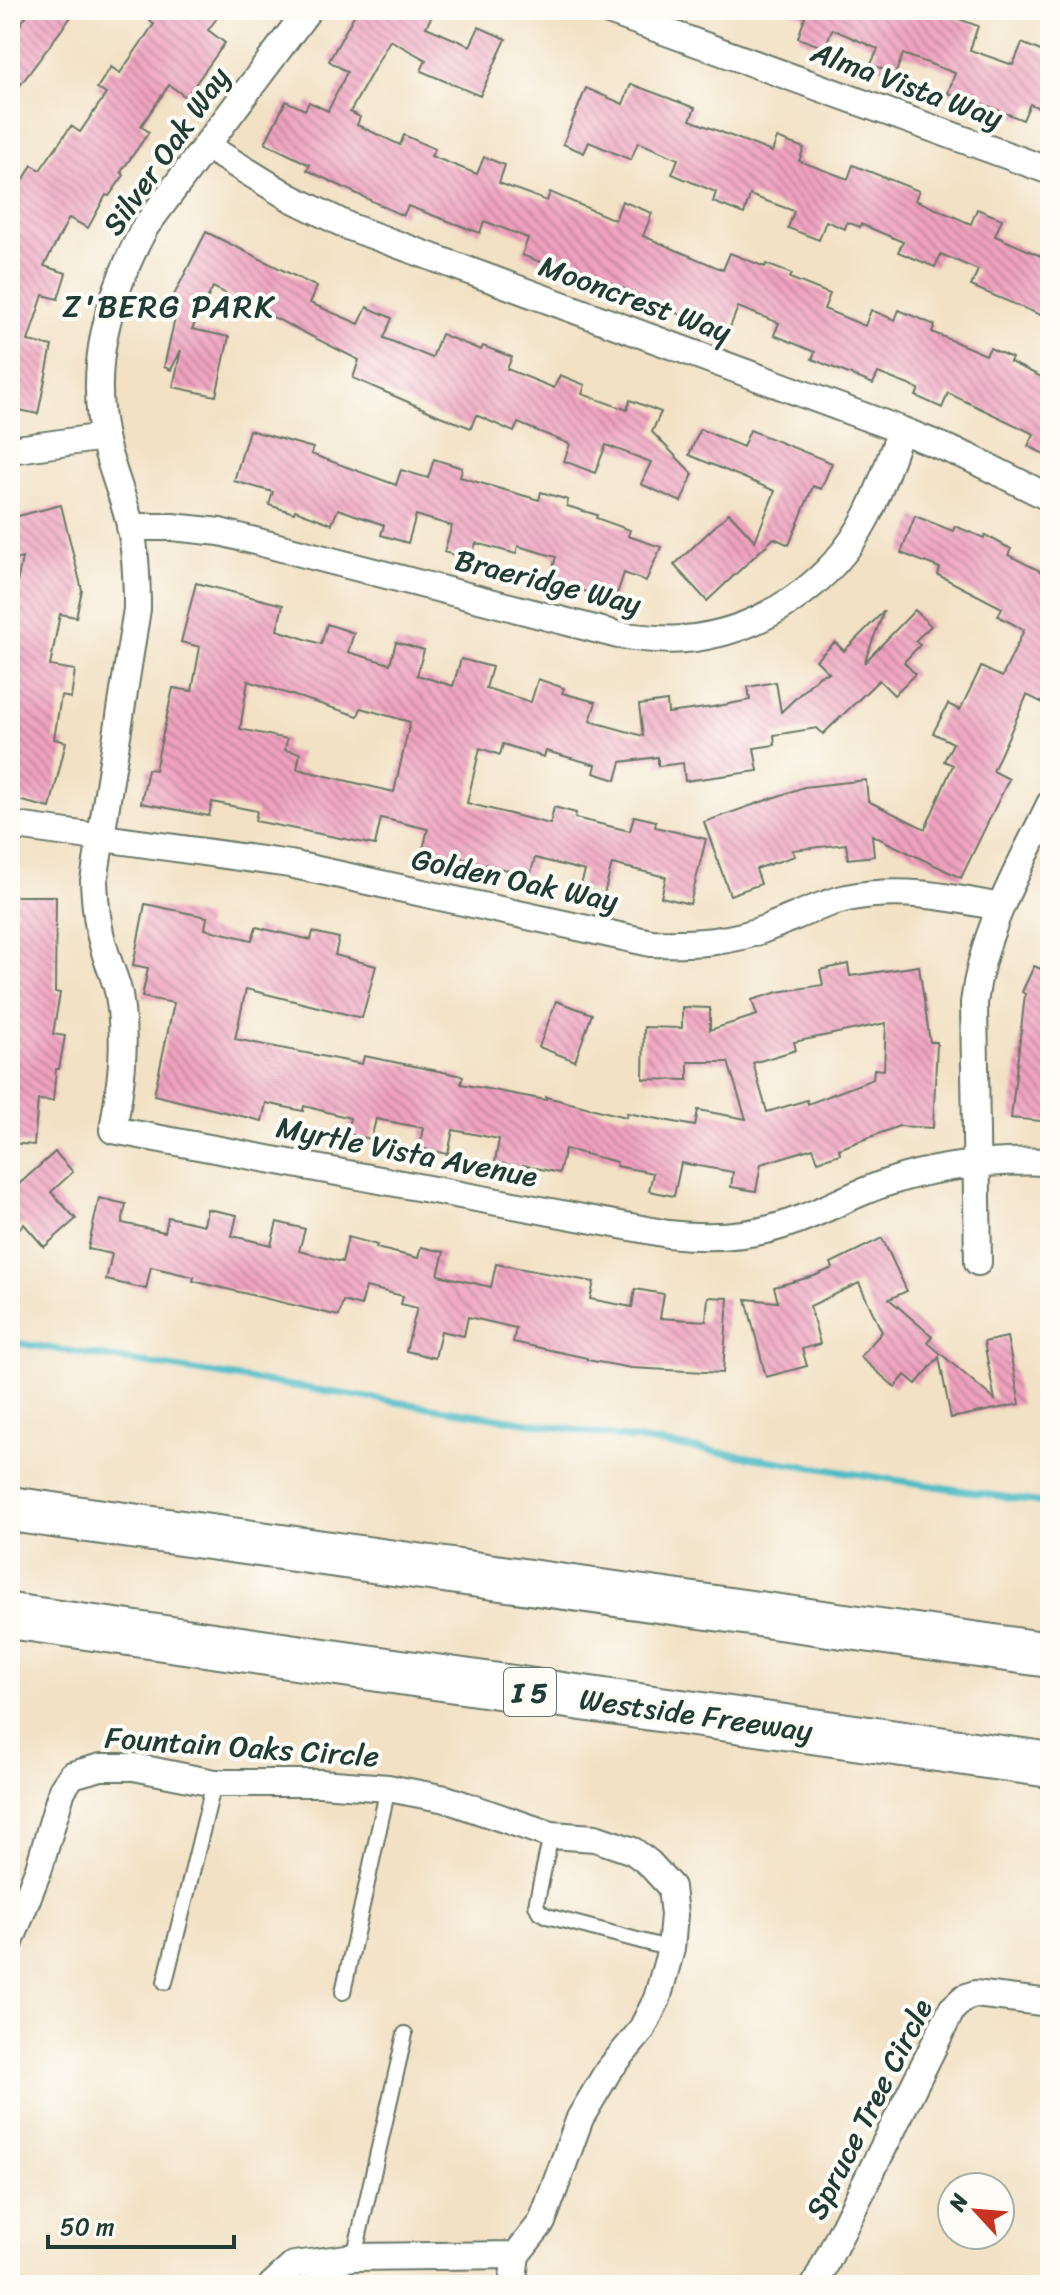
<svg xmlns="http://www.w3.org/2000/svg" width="1060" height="2295" font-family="Sriracha,sans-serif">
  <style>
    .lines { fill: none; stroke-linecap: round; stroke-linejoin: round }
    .stream { stroke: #4cbac4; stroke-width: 7 }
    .building { fill: url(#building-back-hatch); fill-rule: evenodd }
    .service-casing { stroke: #697666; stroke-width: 18 }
    .minor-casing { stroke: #697666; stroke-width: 30 }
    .motorway-casing { stroke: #697666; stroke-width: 48 }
    .service { stroke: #fff; stroke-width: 14 }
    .minor { stroke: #fff; stroke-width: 26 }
    .motorway { stroke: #fff; stroke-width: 44 }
    .labels { text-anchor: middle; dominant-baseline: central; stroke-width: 8; stroke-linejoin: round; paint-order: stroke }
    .shield { fill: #fdfcf7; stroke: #62766e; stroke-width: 2 }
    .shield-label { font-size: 28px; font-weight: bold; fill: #1f3d34 }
    .street-label { font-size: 30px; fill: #1f3d34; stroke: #fdfcf7 }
    .neighbourhood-label { font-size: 32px; letter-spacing: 2px; fill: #1f3d34; stroke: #fdfcf7 }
  </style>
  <defs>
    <pattern id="building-back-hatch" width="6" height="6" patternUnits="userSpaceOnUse" patternTransform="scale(2)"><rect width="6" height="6" fill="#efa1be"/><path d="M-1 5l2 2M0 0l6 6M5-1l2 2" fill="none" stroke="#c1849b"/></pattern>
  </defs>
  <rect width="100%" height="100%" fill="#fdfcf7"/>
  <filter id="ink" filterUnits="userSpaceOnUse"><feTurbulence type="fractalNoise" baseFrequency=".0125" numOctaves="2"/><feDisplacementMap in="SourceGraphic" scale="16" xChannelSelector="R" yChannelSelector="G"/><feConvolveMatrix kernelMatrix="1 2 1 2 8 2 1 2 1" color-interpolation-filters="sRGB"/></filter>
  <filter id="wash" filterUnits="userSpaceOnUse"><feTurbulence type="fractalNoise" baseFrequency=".006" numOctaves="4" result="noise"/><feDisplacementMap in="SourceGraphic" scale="32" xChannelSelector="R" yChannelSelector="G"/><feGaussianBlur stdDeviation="1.8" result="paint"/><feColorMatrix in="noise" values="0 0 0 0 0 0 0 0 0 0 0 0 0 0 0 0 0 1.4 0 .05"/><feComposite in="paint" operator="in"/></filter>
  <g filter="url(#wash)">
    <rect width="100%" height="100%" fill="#f2e1c4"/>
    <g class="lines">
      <path class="stream" d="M10,1342l1040,162"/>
    </g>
    <g id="blocks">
      <path class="building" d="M30,10h46l-66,89v-59z
        M159,10h64l-15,20 17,13 -39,54 -17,-12 -28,41 8,6 -28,40 3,3 -15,21 -3,-1 -18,33 -19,-10 -25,48 22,7 -8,26 -15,-4 -15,46 24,5 -14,68 -28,-6v-204l22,-39 8,5 31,-44 9,6 26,-38 -9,-6 14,-21 9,6 34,-49 -4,-3z
        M357,10h78l-9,17 44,19 9,-19 27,12 -26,57 -59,-25 5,-11 -36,-20 -40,72 10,5 -3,8 43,20 4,-10 31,14 -4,7 46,18 7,-17 21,8 -6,18 48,18 3,-9 65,28 7,-19 30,12 -9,23 80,34 7,-17 35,14 1,-3 26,10 -2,4 40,16 -6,15 41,17 6,-16 24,10 4,-10 36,15 -3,7 54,23 4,-7 22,10 -2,4 40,19v76l-22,-11 6,-12 -86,-41 -6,15 -26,-12 3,-7 -41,-16 -5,11 -61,-25 3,-7 -41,-17 5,-12 -41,-16 -9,23 -44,-18 -2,4 -91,-42 -3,7 -67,-26 6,-17 -44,-17 -4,12 -72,-27 -5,10 -96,-46 3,-5 -45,-22 21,-42 19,9 4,-8 19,9 19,-39 -18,-11z
        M789,10h146l43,16 -8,24 43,15 9,-22 28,12v57l-20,-8 -7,16 -47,-19 -1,2 -27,-10 7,-20 -52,-19 -8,21 -24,-11 7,-15 -46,-20 -7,19 -27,-10 7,-21z
        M631,84l64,24 -5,12 82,32 5,-14 27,10 -5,13 49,18 5,-14 66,26 -4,9 56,24 6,-15 25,10 -7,17 55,24v59l-79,-33 7,-16 -37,-16 -6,13 -37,-15 5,-10 -42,-18 -1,3 -13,-5 -2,7 -19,-8 -7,19 -31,-12 6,-17 -44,-16 -6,19 -31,-12 3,-10 -44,-18 6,-15 -40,-17 -7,18 -42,-18 -5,11 -21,-9 23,-56 37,16z
        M206,232l111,55 -7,16 49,21 8,-17 25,11 -8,20 48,20 9,-24 40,16 2,-4 29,11 -5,12 47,19 6,-13 25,10 -3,9 45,16 3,-10 31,12 -9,20 41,42 -12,28 -40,-18 10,-22 -45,-17 -11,28 -31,-12 6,-17 -52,-21 -4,9 -38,-17 -5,13 -31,-12 -87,-38 6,-18 -146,-73 -21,42 37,8 -13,59 -43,-9 8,-37 -10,20 -7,-3 15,-67 -6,-3z
        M700,429l43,18 7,-17 82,33 -11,26 -8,-3 -24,59 -15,-7 -67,63 -33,-36 55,-52 26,28 20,-50 -86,-36z
        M249,430l64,18 -2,6 85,31 5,-15 27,8 6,-19 28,9 -2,9 79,23 2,-8 27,8 -1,6 30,9 -1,3 34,12 -2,6 33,11 -15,34 -22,-8 -9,27 -66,-19 7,-24 -38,-11 -2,8 -40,-11 -5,17 -27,-8 8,-26 -36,-11 -8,28 -27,-8 3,-10 -46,-16 -6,15 -37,-14 -1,3 -25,-8 4,-13 -39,-11z
        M61,505l21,85 -6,27 -16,-3 -10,52 25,4 -4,28 -10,-2 -7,43 12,3 -16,66 -40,-10v-118l5,-29 -5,-1v-32l12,-60 -12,3v-31l7,-1 -3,-12z
        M915,516l38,15 2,-5 29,12 1,-3 26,14 -3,6 42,21v117l-5,11 -18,-9 -34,76 16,8 -48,99 -89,-43 2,21 -26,3 -2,-15 -54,6 3,6 -39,13 5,15 -31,11 -26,-73 100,-35 62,-7 2,21 57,28 28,-64 -9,-4 9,-18 -20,-10 15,-29 12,6 21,-43 21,10 22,-47 -26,-14 4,-8 -64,-33 2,-7 -39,-15z
        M196,583l87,22 -6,25 44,14 6,-20 27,9 -6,19 42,12 6,-22 28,8 -7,25 36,11 8,-27 31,8 -6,21 45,14 7,-23 26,9 -2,5 34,9 -6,19 53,15 -4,-31 28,-4 1,12 45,-6 37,-7 -2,-13 28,-5 5,30 39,-37 9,-2 -13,-13 19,-18 9,9 40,-40 -20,52 51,-53 16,16 -16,15 5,4 -16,17 11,12 -21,21 -15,-15 -56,54 -6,-6 -43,7 1,10 -21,3 4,23 -73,10 -2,-18 -25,3v-9l-37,5 -5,18 -22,-7 2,-8 -50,-14 -2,6 -41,-13 -3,11 -20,-7 -13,55 83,21 4,-17 22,6 -1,5 55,13 4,-15 22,5 -1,6 51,12 -16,65 -29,-7 5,-20 -54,-13 -8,30 -24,-6 5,-17 -50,-13 -5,18 -76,-20 -1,5 -31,-8 6,-24 -47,-11 -6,27 -120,-24 2,-10 -45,-9 -3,14 -68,-13 7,-34 7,1 18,-82 19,3 8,-44 -19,-5zM248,681l110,35 3,-8 49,14 -16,70 -97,-23 3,-16 -15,-3 2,-11 -47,-10z
        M10,896h46l-1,96 5,1 -7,41 12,2 -6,33h-3l-3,32 -15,-1 -4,45 -24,-2z
        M145,904l62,13 -2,12 47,11 4,-13 55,13 2,-8 26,6 -4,17 41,11 -14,52 -116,-29 -11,50 127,25 2,-8 99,20 -2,8 85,16v-3l80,20 1,-4 68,13 3,-16 48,9 -18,-57h-40v18l-45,-1 1,-52 38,1v-21l28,1v22l47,-15 -5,-15 26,-8 45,-7 -3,-15 28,-6 2,12 69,-10 11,76h7l-4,86 -34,-2 -60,23 1,5 -22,7 -5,-13 -52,16 -5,27 -25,-4 2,-15 -52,-9 -7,33 -25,-5 4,-18 -37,-7 1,-4 -52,-13 -6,24 -36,-8 -1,3 -27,-6 4,-23 -46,-9 -5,24 -29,-6 4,-20 -47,-9 -5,20 -25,-5 4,-16 -46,-12 -1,5 -37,-8 -4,18 -108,-26 20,-92 -32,-6 6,-29 -15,-3zM886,1023l-2,47 -10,-1 -1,10 -65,25 -1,-4 -40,12 -14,-49 43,-13 -2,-8z
        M1034,966l16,7v149l-39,-4 14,-124 -3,-2z
        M556,1001l36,13 -17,47 -36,-14z
        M55,1152l18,20 -22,20 25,27 -32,28 -20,-23 -5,5 -9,-10v-27z
        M99,1198l27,6 -4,19 43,9 3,-15 36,8 3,-16 30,6 -5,21 39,9 6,-23 28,7 -6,22 43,11 6,-25 29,8 -1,3 42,10 3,-11 23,5 -6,23 53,12 5,-23 98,18 -4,17 42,8 3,-18 29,5 -4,24 46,3 2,-24 20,1 -5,75 -92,-5 -44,-8v-2l-74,-16 3,-14 -48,-11 -4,19 -23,-5 -6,27 -29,-7 11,-43 -16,-4 2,-8 -37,-9 -5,19 -18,-5 -4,15 -146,-35 1,-4 -43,-10 -5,22 -40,-9 6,-26 -24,-5z
        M882,1238l25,53 -18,8 43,37 -5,6 68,58 -11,-58 23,-5 13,67 -69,14 -12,-61 -23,27 -11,-9 -10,12 -35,-30 22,-25 -23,-49 -49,23 10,38 -18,5 5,17 -41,11 -20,-78 32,3 -4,-15 40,-11 19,-8 -2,-5z"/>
    </g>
  </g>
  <g filter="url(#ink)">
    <use href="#blocks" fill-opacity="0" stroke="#697666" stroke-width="2"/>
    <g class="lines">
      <g class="service-casing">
        <path id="service" d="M551,1835l-15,70 3,6 8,5 124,33
          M165,1982l49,-199
          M343,1992l45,-204
          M354,2257l51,-223"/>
      </g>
      <g class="minor-casing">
        <path id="minor" d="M308,10l-163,217c-37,69 -58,141 -39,219 7,28 19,55 25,83 5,27 6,53 6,80l-43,272c1,23 3,45 10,67 4,16 12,31 15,47 8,47 2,89 -6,135l555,104c44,5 86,3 127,-13 31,-11 60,-28 91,-38 53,-18 108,-23 164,-21
          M606,10l444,161
          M206,146l83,51 61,30 551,203 67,27 82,41
          M10,450l94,-13
          M130,527h42l48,5 398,103c22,3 45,6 67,4 76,-7 147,-55 182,-123 14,-27 23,-57 34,-86
          M10,825l280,39 361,79c43,1 81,0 121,-17 25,-10 49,-22 75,-28 53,-11 102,-1 153,9
          M978,1262l-4,-259c9,-75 44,-132 76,-199
          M10,1942l29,-74 23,-78 10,-15 29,-8h33l80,16h106l68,5 58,11 105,36 44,3 38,13 16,12 22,24 3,28 -3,34 -14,50 -16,32 -33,40 -28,47 -38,104 -26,33 -162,2 -60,8 -22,20
          M512,2285l4,-30
          M815,2285l137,-276 12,-11 11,-4 75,9"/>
      </g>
      <g class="motorway-casing">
        <path id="motorway" d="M10,1509l1040,146
          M10,1616l1040,149"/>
      </g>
      <use href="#service" class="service"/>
      <use href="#minor" class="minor"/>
      <use href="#motorway" class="motorway"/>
    </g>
  </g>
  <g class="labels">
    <rect class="shield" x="504" y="1668" width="52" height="48" rx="6"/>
    <g class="shield-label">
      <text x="530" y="1692">I 5</text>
    </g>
    <g class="street-label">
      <text transform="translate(907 85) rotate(20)">Alma Vista Way</text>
      <text transform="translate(166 151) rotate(-55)">Silver Oak Way</text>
      <text transform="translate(635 299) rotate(20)">Mooncrest Way</text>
      <text transform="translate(548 582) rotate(14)">Braeridge Way</text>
      <text transform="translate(515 880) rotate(12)">Golden Oak Way</text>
      <text transform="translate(407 1152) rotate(11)">Myrtle Vista Avenue</text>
      <text transform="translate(696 1715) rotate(8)">Westside Freeway</text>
      <text transform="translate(242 1747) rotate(4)">Fountain Oaks Circle</text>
      <text transform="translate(869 2109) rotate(-63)">Spruce Tree Circle</text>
    </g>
    <g class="neighbourhood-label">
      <text x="169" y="306">Z'BERG PARK</text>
    </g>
  </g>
  <rect width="1060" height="2295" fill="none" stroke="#fdfcf7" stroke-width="40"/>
  <g transform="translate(976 2211) rotate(296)"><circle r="38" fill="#fdfcf7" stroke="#a4b0a9" stroke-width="2"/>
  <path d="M0-6L14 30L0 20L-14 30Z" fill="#c8321e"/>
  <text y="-12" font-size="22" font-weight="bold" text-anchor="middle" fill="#1f3d34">N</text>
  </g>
  <path d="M48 2235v12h186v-12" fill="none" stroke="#1f3d34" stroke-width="4"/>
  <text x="60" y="2235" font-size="24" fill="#1f3d34" stroke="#fdfcf7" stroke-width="6" paint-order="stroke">50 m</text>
</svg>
